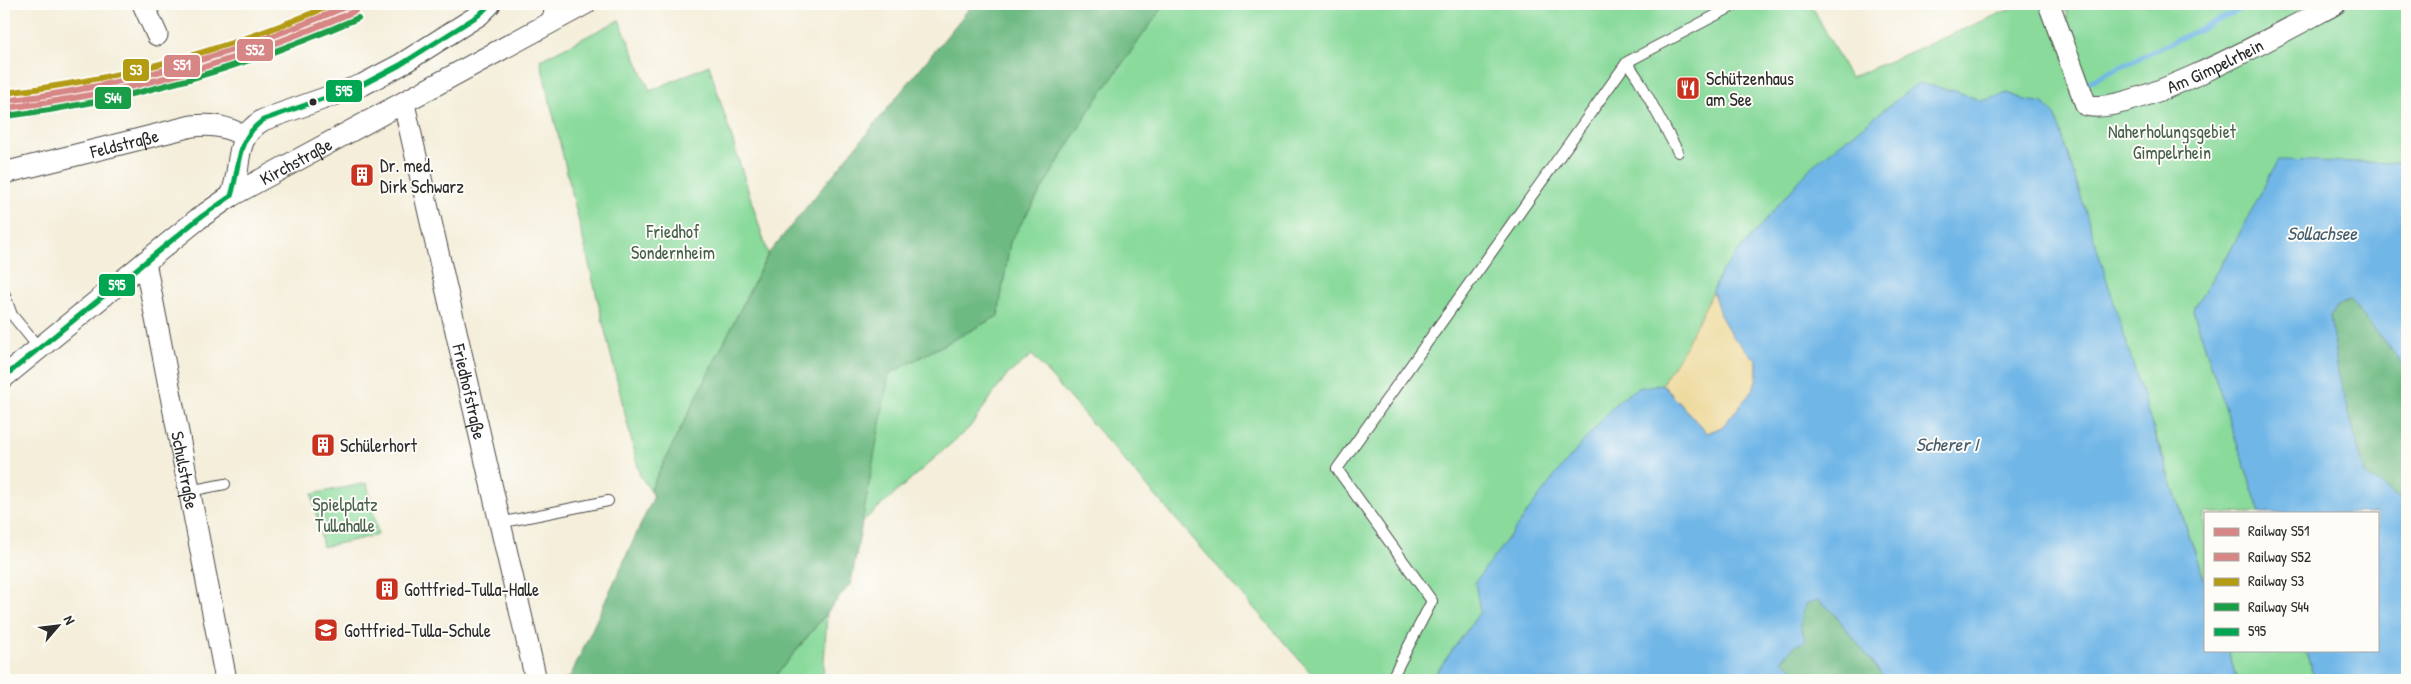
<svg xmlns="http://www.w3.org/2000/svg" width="2411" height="684" font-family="'Patrick Hand',sans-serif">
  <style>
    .green { fill: #89da9b; stroke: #5a8263 }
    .forest { fill: #6eba83; stroke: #4c7257 }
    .sand { fill: #eeda9e; stroke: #8c8264 }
    .water { fill: #70b6e7; stroke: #4e7089 }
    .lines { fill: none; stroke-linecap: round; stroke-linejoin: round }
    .stream { stroke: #70b6e7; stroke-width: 5 }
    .lane-casing { stroke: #494845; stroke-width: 12 }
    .street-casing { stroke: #494845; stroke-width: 23 }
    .lane { stroke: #fff; stroke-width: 10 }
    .street { stroke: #fff; stroke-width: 21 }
    .bus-1-casing { stroke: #fdfcf7; stroke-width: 9 }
    .bus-1 { stroke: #00a651; stroke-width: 5 }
    .rail-1-casing { stroke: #fdfcf7; stroke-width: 10 }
    .rail-2-casing { stroke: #fdfcf7; stroke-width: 10 }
    .rail-3-casing { stroke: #fdfcf7; stroke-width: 10 }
    .rail-4-casing { stroke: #fdfcf7; stroke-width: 10 }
    .rail-1 { stroke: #d68684; stroke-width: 6 }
    .rail-2 { stroke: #d68684; stroke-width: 6 }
    .rail-3 { stroke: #b39b12; stroke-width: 6 }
    .rail-4 { stroke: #1a9d47; stroke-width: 6 }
    .bus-dot { fill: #2b2b2b; stroke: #fdfcf7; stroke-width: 2 }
    .labels { text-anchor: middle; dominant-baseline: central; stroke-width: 4; stroke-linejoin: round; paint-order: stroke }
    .street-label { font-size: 18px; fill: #2b2b2b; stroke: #fdfcf7 }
    .poi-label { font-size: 18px; fill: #2b2b2b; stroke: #fdfcf7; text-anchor: start }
    .park-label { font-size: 18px; fill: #47604d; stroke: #fdfcf7 }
    .water-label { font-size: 19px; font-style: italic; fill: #435c6d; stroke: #fdfcf7 }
    .line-badge { stroke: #fdfcf7; stroke-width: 2 }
    .badge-label { font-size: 14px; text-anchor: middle; font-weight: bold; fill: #fff }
  </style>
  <rect width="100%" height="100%" fill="#fdfcf7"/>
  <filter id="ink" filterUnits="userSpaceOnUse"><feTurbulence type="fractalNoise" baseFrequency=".02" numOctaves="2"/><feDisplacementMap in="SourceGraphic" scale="10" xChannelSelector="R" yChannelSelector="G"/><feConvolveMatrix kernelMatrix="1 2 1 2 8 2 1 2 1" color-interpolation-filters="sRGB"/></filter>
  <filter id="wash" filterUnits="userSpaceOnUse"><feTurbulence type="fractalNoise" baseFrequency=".0096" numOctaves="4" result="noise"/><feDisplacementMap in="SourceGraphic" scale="20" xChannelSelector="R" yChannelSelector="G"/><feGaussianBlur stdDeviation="1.12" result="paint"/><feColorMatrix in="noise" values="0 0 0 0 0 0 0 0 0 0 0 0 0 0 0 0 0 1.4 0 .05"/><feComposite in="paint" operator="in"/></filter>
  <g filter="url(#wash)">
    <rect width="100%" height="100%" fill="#f4eeda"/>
    <path class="green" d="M1165,4h646l39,74 172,-74h23l23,15 -4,-15h343v156l-173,84 -41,66 67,203h-55v69l-161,-479 -19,-3 -17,-7 -26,8 -27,-10 -235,224 -240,297 -49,68h-114l-285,-325 -26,21 -36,51 -108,95 27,-148 109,-58 12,-74 80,-133z
      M619,20l31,71 59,-26 59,189 -118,236 -10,-14 -100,-416z
      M367,483l11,52 -55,12 -11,-53z
      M827,613l-4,67h-51z
      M2228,650h77l10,30h-77z"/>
    <path class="forest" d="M973,4h192l-75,105 -80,133 -12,74 -109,58 -38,209 -79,97h-209l7,-3 84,-181 -4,-6 118,-236z
      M2350,300l57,69v135l-42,-30 -27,-102 -8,-56 8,-11z
      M1818,600l15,12 53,68h-104l10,-12 -11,-7 15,-16 9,-42z"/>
    <path class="sand" d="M1713,291c10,34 19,45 44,70v16l-4,13 -31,37 -15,6 -45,-49 24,-39z"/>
    <path class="water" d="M1918,83l37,8 27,10 26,-8 17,7 19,3 12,13 99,319 50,147v68h23l10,30h-352l-53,-68 -15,-12 -13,4 -5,22 6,15 -10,4 -15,15 12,8 -11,12h-351l49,-68 -5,-30 82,-109 60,-71 20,-14 25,-4 45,49 15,-6 31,-37 4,-13v-16l-25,-25 -12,-21 -7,-24 7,-18 92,-107z
      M2278,160l120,3 9,-3v209l-57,-69 -12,5 -8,11 8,56 27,102 42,30v176h-92l-10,-30h72v-137h-117l-67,-203 41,-66z"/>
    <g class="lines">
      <path class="stream" d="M2085,82v2l167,-80"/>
    </g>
  </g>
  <g filter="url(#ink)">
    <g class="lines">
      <g class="lane-casing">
        <path id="lane" d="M545,24l7,-20
          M1627,62l12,18 39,72
          M4,293l8,22 27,33
          M189,491l36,-7
          M499,523l109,-22
          M1391,680l41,-79 -95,-132 290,-407 110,-58"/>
      </g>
      <g class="street-casing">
        <g id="street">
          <path d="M143,4l14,31"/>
          <path id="s1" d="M2049,4l37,101c45,13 204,-77 249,-101"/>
          <path id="s2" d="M404,104l132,576"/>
          <path id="s3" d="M4,173l188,-47c20,-2 34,0 52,10"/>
          <path d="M231,196c13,-30 -1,-56 32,-76l99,-35 38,-20 79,-50 11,-11"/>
          <path id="s4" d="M145,262l81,418"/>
          <path id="s5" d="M4,377l194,-158 33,-23 354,-192"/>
        </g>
      </g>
      <use href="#lane" class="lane"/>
      <use href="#street" class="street"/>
      <g class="bus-1-casing">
        <path id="bus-1" d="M231,196c10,-31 3,-54 32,-76l99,-35 38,-20 79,-50 11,-11
          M4,377l194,-158 33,-23"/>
      </g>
      <use href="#bus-1" class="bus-1"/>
      <g class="rail-1-casing">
        <path id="rail-1" d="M4,101c122,-14 236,-48 348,-97"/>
      </g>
      <g class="rail-2-casing">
        <path id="rail-2" d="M5,108c124,-14 235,-47 350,-97"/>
      </g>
      <g class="rail-3-casing">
        <path id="rail-3" d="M4,93c115,-13 224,-43 330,-89"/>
      </g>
      <g class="rail-4-casing">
        <path id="rail-4" d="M6,116c125,-15 237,-48 352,-98"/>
      </g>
      <use href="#rail-1" class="rail-1"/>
      <use href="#rail-2" class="rail-2"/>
      <use href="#rail-3" class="rail-3"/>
      <use href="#rail-4" class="rail-4"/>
    </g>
  </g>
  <defs>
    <g id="restaurant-square" transform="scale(1.25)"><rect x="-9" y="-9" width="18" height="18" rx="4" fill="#c8321e" stroke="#fdfcf7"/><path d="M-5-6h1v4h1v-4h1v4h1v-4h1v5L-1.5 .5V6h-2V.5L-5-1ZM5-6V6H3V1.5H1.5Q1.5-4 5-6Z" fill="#fff"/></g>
    <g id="building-square" transform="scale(1.25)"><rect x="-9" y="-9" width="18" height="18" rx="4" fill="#c8321e" stroke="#fdfcf7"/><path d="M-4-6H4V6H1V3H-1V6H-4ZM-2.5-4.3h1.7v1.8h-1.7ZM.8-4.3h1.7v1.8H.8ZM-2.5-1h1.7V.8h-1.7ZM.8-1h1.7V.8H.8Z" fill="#fff"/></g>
    <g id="school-square" transform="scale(1.25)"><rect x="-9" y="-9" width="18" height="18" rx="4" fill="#c8321e" stroke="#fdfcf7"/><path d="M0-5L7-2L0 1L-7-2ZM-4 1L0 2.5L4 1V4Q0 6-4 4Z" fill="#fff"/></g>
  </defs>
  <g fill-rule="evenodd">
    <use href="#restaurant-square" x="1688" y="88"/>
    <use href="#building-square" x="362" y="175"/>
    <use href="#building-square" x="323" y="445"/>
    <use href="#building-square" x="387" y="589"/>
    <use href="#school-square" x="326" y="630"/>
  </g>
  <circle class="bus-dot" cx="313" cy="102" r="4.5"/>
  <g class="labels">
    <g class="street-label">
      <text stroke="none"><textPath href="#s1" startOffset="244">Am Gimpelrhein</textPath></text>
      <text stroke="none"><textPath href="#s3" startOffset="124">Feldstraße</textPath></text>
      <text stroke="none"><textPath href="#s5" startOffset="364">Kirchstraße</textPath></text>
      <text stroke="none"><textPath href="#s2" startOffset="295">Friedhofstraße</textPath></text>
      <text stroke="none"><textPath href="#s4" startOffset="212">Schulstraße</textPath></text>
    </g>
    <g class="poi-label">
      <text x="1706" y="78">Schützenhaus<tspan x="1706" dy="21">am See</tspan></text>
      <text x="380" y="165">Dr. med.<tspan x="380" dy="21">Dirk Schwarz</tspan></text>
      <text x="340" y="445">Schülerhort</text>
      <text x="404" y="589">Gottfried-Tulla-Halle</text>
      <text x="344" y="630">Gottfried-Tulla-Schule</text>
    </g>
    <g class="park-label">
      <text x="2172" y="131">Naherholungsgebiet<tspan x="2172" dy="21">Gimpelrhein</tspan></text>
      <text x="673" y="231">Friedhof<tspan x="673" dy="21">Sondernheim</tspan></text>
      <text x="345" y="504">Spielplatz<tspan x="345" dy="21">Tullahalle</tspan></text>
    </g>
    <g class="water-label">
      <text x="2322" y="233">Sollachsee</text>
      <text x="1947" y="444">Scherer I</text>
    </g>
  </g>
  <g class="line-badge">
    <rect x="236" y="38" width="38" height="24" rx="5" fill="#d68684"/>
    <rect x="163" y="54" width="38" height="24" rx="5" fill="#d68684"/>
    <rect x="122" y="58" width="28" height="24" rx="5" fill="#b39b12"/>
    <rect x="325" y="79" width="38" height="24" rx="5" fill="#00a651"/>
    <rect x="94" y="86" width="38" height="24" rx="5" fill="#1a9d47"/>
    <rect x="98" y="273" width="38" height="24" rx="5" fill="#00a651"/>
  </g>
  <g class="badge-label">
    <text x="255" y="55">S52</text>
    <text x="182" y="70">S51</text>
    <text x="136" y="75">S3</text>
    <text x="344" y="96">595</text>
    <text x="113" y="103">S44</text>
    <text x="117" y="290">595</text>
  </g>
  <rect width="2411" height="684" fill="none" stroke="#fdfcf7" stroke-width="20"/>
  <rect x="2204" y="512" width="175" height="140" fill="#fdfcf7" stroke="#a9a8a5"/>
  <rect x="2214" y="528" width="25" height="8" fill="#d68684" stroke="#a9a8a5"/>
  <text x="2248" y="536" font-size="15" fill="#2b2b2b">Railway S51</text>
  <rect x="2214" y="553" width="25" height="8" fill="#d68684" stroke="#a9a8a5"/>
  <text x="2248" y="562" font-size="15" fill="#2b2b2b">Railway S52</text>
  <rect x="2214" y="578" width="25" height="8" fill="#b39b12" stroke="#a9a8a5"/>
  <text x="2248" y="586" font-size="15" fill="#2b2b2b">Railway S3</text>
  <rect x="2214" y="603" width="25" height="8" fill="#1a9d47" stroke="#a9a8a5"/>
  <text x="2248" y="612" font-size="15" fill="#2b2b2b">Railway S44</text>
  <rect x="2214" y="628" width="25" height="8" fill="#00a651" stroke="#a9a8a5"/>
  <text x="2248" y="636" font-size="15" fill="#2b2b2b">595</text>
  <g transform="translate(58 626) rotate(62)" stroke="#fdfcf7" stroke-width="4" paint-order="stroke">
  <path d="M0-4L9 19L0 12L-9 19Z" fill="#2b2b2b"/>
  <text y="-8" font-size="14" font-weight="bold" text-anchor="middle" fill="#2b2b2b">N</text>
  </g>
</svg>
